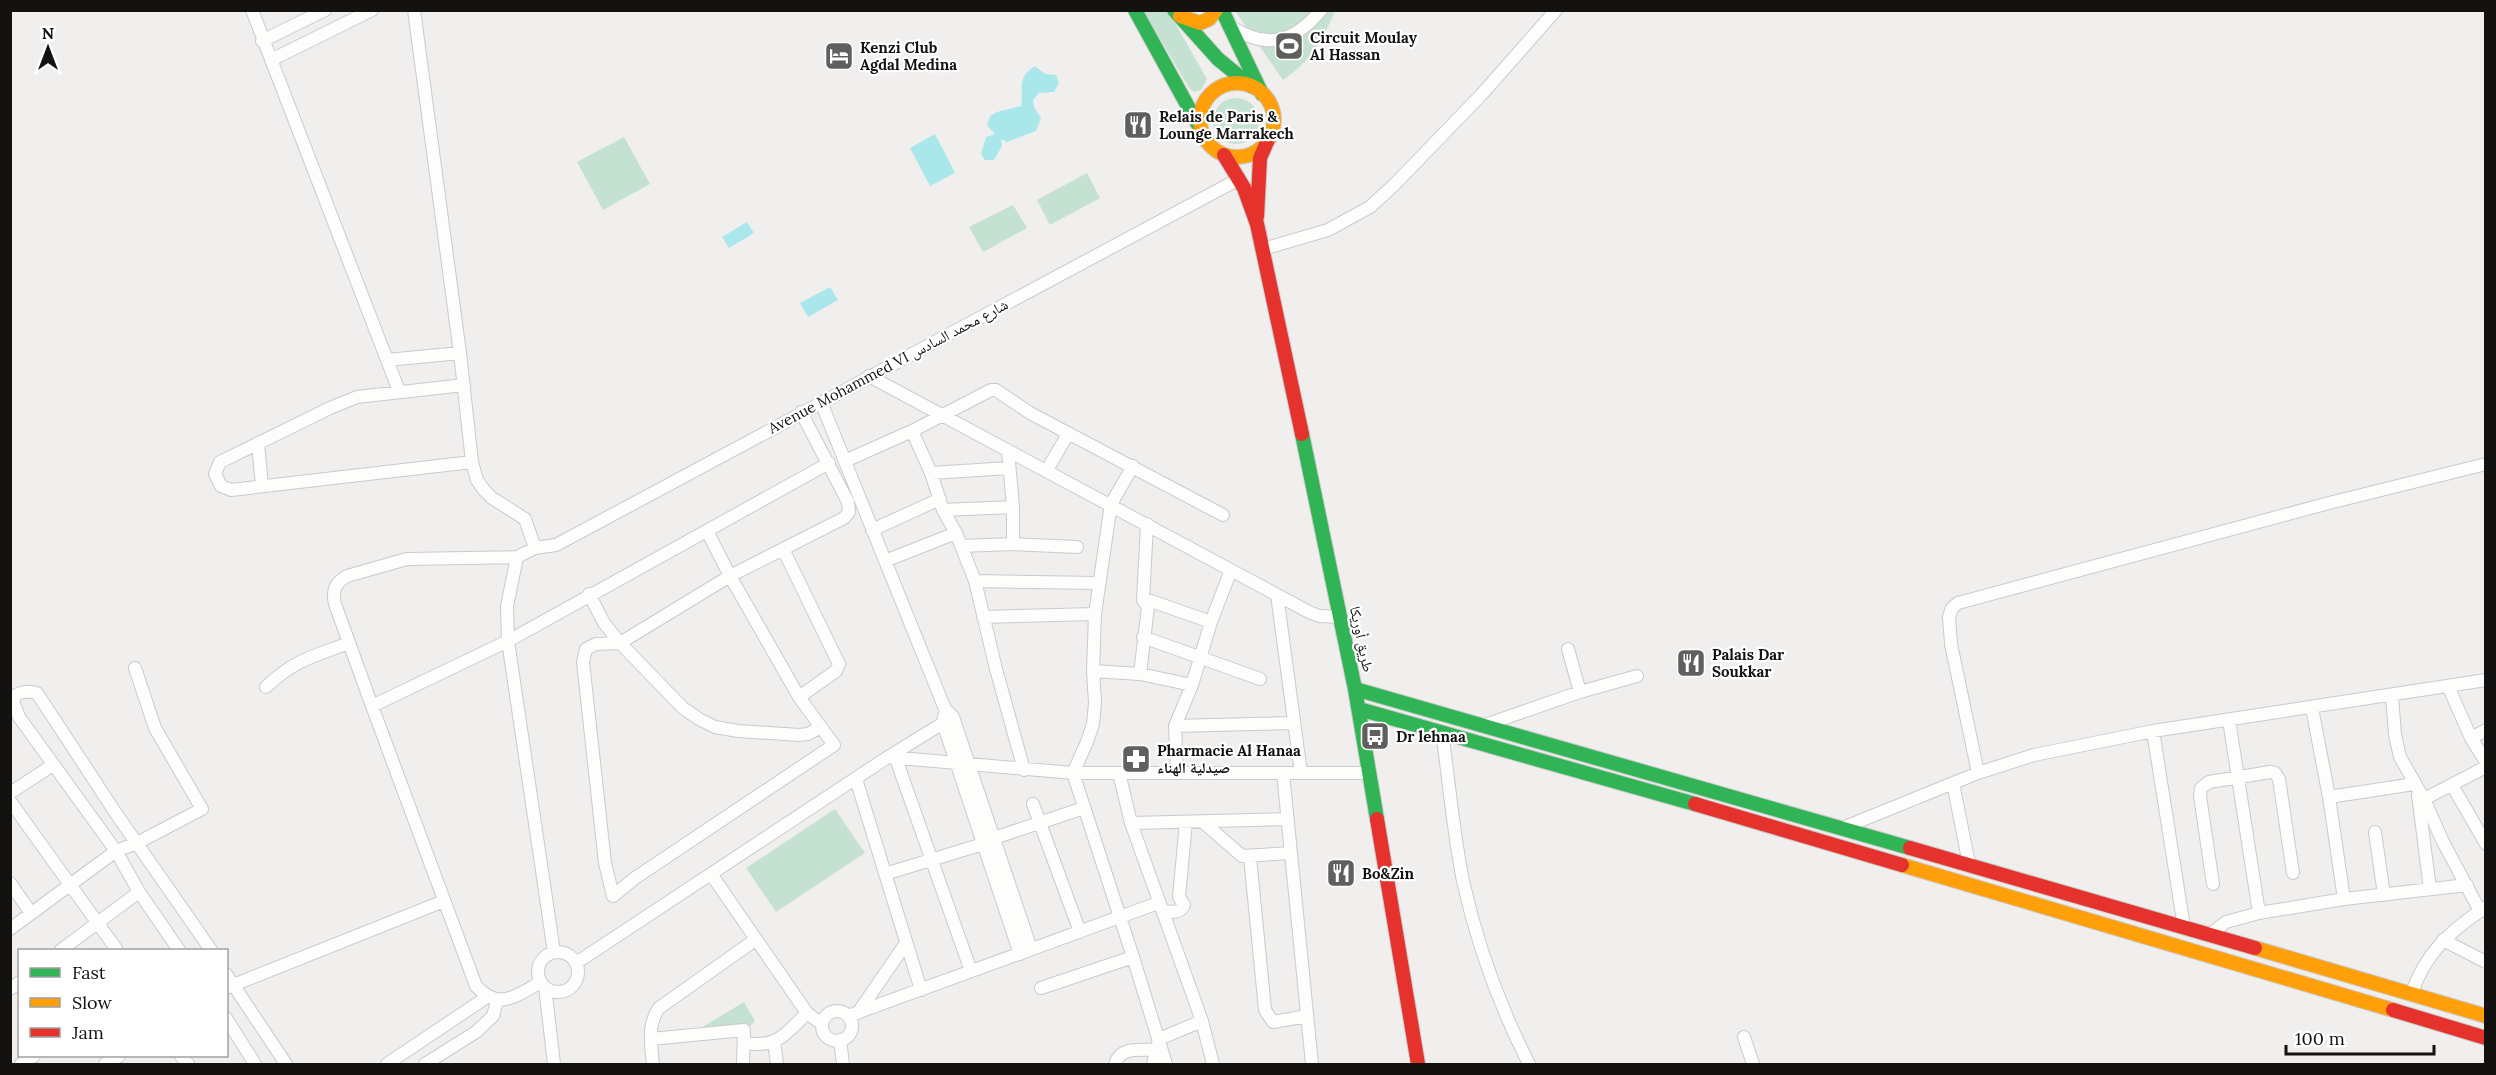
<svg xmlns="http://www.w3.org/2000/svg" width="2496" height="1075" font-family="Lora,'Noto Naskh Arabic',serif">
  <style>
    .green { fill: #c4e1d1 }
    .water { fill: #a9e7ea }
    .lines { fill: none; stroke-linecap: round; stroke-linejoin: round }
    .street-casing { stroke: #cbcaca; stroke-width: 14 }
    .fast-casing { stroke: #cbcaca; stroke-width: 16 }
    .slow-casing { stroke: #cbcaca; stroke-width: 16 }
    .jam-casing { stroke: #cbcaca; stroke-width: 16 }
    .street { stroke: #fdfdfc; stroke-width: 12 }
    .fast { stroke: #30b455; stroke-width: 14 }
    .slow { stroke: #ff9f0a; stroke-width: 14 }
    .jam { stroke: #e5322d; stroke-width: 14 }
    .labels { text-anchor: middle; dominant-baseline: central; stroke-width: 4.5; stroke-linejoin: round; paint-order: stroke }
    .poi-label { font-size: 15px; font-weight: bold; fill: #131211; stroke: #fff; text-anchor: start }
    .street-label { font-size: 15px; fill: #131211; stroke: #fff }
  </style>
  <rect width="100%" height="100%" fill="#f1efee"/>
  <path class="green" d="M1144,11h24l39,68 -6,11 -7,2 -5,-4z
    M1235,11h100c-12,28 -25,51 -52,69z
    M1213 121a23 23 0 1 1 46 0a23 23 0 1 1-46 0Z
    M624,137l26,47 -47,26 -26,-48z
    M1087,173l13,25 -50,27 -13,-25z
    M1013,205l14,23 -44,24 -14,-25z
    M835,809l30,44 -89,59 -30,-44z
    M744,1002l11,19 -6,6 -44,8 -1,-9z"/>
  <path class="water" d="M1035,66l10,8 11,1 3,8 -5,9 -15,1 -6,7 1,7 7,11 -5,13 -29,11 -6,-3 1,7 -8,14h-9l-4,-6 5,-17 9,-3 -8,-9 3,-9 7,-4 24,-6c3,-19 -5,-28 14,-40z
    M935,134l20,39 -25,13 -20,-38z
    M747,222l7,11 -25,15 -7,-11z
    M830,287l8,13 -30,17 -8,-14z"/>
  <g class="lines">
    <g class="street-casing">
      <path id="street" d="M252,10l147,381
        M414,10l46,343 12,109 5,18 7,10 8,8 33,21 10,29
        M1230,26c36,24 64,17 91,-16
        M262,41l63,-31
        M271,60l101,-50
        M1263,249l65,-19 42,-23 24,-22 88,-91 74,-84
        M387,360l73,-7
        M869,376l440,236 10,4 21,1
        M464,385l-107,12 -27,11 -110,54 -5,12 6,12 10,4 241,-28
        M821,402l124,307 8,8 78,232
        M912,431l19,42 12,37 13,23 19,48 21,88 28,101
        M258,443l4,43
        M845,461l67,-30 79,-41h5l34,23 193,102
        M1133,466l-22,38 -16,110 -2,57 2,32 -2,21 -6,18 -14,31 60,184 33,107
        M1047,470l21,-36
        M931,473l78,-5
        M943,510l70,-3
        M872,530l68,-31
        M707,531l23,45 69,121 35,48 -199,133 -22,18 -8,-33 -22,-201 3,-13 10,-5 24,-1 63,65 16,11 16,8 23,4 61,4 9,-1 13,-7
        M1013,544l64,3
        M961,546l52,-2v-37l-5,-57
        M783,549l56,115 -3,7 -37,26
        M885,561l71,-28
        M975,581l124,2
        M589,594l15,29 16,20 110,-67 114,-58 5,-6 -1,-10 -47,-90
        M1277,595l24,178
        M1143,600l8,1 60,21
        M983,617l112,-3
        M1143,637l117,42
        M1568,649l12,43
        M1093,671l47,3 52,11
        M1140,674l8,-67 -5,-7 4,-76
        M2448,686l23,52 15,24
        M266,687c28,-27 48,-31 83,-44
        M2392,695l3,40 5,22 24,42 18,41 38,71
        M372,706l-37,-102c-3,-14 0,-21 12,-28l60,-17 110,-2
        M2312,708l17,89 15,102
        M944,716l-1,7 77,231
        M2229,720l30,193
        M1485,725l95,-33 57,-16
        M1175,726l119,-3
        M2153,731l31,196
        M1442,732c7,49 11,99 21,149 14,63 37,126 66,183
        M2471,738l15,-8
        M888,757l185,16h295
        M896,759l75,212
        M1119,773l12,50 71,198 11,43
        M1177,773l-2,-47 17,-41 19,-63 20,-52
        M1283,773l29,291
        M1978,773l-27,-129 -2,-27 3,-9 6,-5 371,-100 157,-39
        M856,779l65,211
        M1953,783l16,81
        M2452,785l34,59
        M10,793l43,-28
        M2418,795l12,94
        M2329,797l85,-13
        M2424,799l62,-32
        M10,801l107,149
        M1033,804l47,128
        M1203,822l39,34 49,-3
        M1131,823l157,-4
        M1840,829l138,-56 56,-18 119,-24 333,-51
        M2375,832l9,63
        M994,838l90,-30
        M1250,857l15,153 8,12 34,-6
        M711,874l96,139 15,11
        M885,874l98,-30
        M10,883l21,30
        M2213,884l-13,-88 1,-8 8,-6 61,-10 5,1 4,6 14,94
        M1162,910c9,2 18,4 22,-5l-5,-8 7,-75
        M10,929l106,-78 21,-8 65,-34 -47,-81 -20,-60
        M2209,935l17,-13 33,-9 85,-14 123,-14
        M2443,940l43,22
        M61,950l78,-58
        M179,950l-40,-58 -23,-41 -97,-134 -5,-13v-8c8,-5 14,-5 23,-3l78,119 96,138
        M538 972a20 20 0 1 1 40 0a20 20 0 1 1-40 0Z
        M554,952l-46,-311 321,-178
        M576,963l312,-206 65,-40
        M226,974l60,90
        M541,982c-25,14 -42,29 -65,4l-104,-280 136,-65 -1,-35 10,-49 18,-9 21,-3 683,-366
        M545,987l9,77
        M226,988l218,-87
        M1041,988l92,-31
        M10,989l10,-7
        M2411,995c14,-42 39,-64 75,-88
        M822 1026a15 15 0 1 1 30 0a15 15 0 1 1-30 0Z
        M858,1013l48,-70
        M848,1016l310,-113
        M226,1018l29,46
        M1744,1037l9,27
        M651,1039l93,-9 -1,34
        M840,1040l3,24
        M774,1042l3,22
        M745,1043c32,5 40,-8 62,-30
        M181,1056l7,8
        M21,1064l13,-8
        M105,1064l14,-8
        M387,1064l100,-67
        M425,1064l51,-32 17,-16 4,-15
        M653,1064c-2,-19 -6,-39 6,-56l96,-68
        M1115,1064c5,-18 26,-14 42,-14
        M1153,1064l6,-25 43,-18"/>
    </g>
    <g class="fast-casing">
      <path id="fast" d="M1135,10l67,122
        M1174,10l44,49 33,27
        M1222,10l40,84
        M1302,434l53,255 22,130
        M1355,689l555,159
        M1359,709l336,95"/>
    </g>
    <g class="slow-casing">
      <path id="slow" d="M1180,16l20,7 9,-4 7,-9
        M1200 120a37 37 0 1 1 74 0a37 37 0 1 1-74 0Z
        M1902,865l491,145
        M2255,948l231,68"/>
    </g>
    <g class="jam-casing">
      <path id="jam" d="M1224,155l20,33 13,36 45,210
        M1257,217l3,-59 7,-16
        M1695,804l207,61
        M1377,819l41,245
        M1910,848l345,100
        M2393,1010l93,28"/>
    </g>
    <use href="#street" class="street"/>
    <use href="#fast" class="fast"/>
    <use href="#slow" class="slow"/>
    <use href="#jam" class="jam"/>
  </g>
  <defs>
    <g id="stadium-square" transform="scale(1.5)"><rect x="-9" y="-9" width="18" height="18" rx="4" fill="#615f5e" stroke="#fff"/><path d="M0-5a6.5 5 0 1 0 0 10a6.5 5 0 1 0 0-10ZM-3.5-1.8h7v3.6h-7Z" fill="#fff"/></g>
    <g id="hotel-square" transform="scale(1.5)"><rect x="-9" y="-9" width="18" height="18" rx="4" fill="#615f5e" stroke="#fff"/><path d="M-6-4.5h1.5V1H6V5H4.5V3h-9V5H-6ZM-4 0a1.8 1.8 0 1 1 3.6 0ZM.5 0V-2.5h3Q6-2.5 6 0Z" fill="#fff"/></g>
    <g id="restaurant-square" transform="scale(1.5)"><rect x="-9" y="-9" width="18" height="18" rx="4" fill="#615f5e" stroke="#fff"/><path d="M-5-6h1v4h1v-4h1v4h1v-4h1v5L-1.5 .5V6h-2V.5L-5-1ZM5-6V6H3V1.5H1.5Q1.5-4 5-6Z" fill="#fff"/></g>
    <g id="bus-square" transform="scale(1.5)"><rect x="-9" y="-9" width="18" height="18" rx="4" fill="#615f5e" stroke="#fff"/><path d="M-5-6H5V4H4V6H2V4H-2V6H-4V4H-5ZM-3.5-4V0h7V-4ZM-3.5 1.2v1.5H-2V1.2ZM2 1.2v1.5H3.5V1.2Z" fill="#fff"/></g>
    <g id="pharmacy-square" transform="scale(1.5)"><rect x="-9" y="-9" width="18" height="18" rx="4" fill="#615f5e" stroke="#fff"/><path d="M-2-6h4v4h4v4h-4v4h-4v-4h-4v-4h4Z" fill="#fff"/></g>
  </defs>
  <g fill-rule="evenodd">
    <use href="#stadium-square" x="1289" y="46"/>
    <use href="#hotel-square" x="839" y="56"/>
    <use href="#restaurant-square" x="1138" y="125"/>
    <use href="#restaurant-square" x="1691" y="663"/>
    <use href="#bus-square" x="1375" y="736"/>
    <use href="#pharmacy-square" x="1136" y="759"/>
    <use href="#restaurant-square" x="1341" y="873"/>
  </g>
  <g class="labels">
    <g class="poi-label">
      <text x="1310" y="37">Circuit Moulay<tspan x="1310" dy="17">Al Hassan</tspan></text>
      <text x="860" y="47">Kenzi Club<tspan x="860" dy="17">Agdal Medina</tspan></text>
      <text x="1159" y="116">Relais de Paris &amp;<tspan x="1159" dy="17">Lounge Marrakech</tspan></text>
      <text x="1712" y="654">Palais Dar<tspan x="1712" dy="17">Soukkar</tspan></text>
      <text x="1396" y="736">Dr lehnaa</text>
      <text x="1157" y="750">Pharmacie Al Hanaa<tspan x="1157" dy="17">صيدلية الهناء</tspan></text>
      <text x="1362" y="873">Bo&amp;Zin</text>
    </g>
    <g class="street-label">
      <text transform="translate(888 366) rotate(-28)">Avenue Mohammed VI شارع محمد السادس</text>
      <text transform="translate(1362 639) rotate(78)">طريق أوريكا</text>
    </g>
  </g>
  <rect width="2496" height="1075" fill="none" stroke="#131211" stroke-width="24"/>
  <rect x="18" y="949" width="210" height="108" fill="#ffffff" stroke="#a1a0a0" stroke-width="1.5"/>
  <rect x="30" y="968" width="30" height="9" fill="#30b455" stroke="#a1a0a0" stroke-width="1.5"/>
  <text x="72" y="979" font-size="18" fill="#131211">Fast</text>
  <rect x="30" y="998" width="30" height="9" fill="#ff9f0a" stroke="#a1a0a0" stroke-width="1.5"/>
  <text x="72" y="1009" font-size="18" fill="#131211">Slow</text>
  <rect x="30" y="1028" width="30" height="9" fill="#e5322d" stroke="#a1a0a0" stroke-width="1.5"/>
  <text x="72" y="1039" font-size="18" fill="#131211">Jam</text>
  <g transform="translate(48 48)" stroke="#ffffff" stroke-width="4.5" paint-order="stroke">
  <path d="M0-4.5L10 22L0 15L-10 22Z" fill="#131211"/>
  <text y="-9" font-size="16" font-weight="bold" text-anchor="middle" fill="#131211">N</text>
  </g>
  <path d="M2286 1045v9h148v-9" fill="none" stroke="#131211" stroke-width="3"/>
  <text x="2295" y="1045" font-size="18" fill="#131211" stroke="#ffffff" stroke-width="4.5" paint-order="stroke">100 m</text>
</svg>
